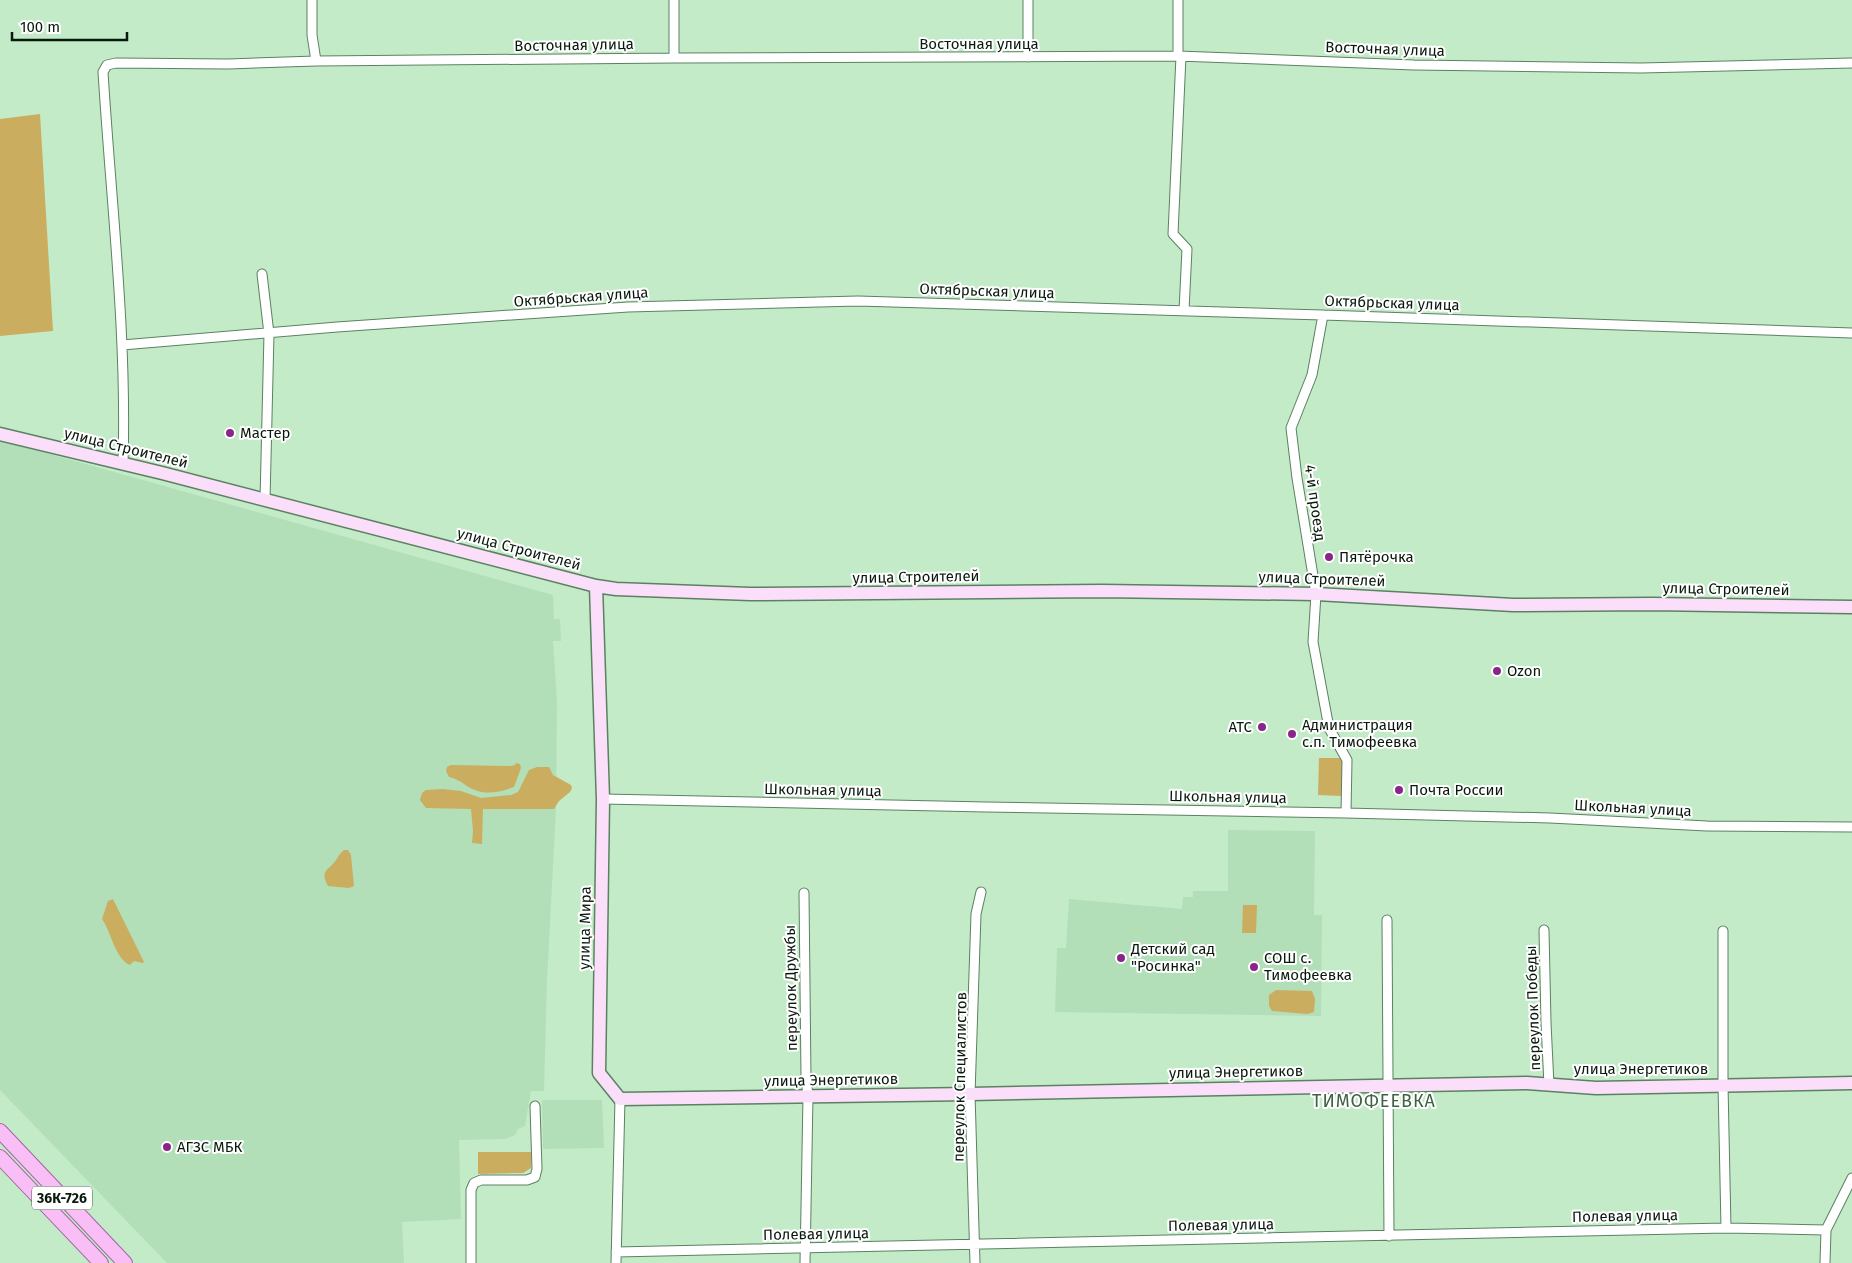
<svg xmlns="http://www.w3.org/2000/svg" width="1852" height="1263" font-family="'Fira Sans',sans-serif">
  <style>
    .built { fill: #b2dfb8 }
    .green { fill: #cbad5f }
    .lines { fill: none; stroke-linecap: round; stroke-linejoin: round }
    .street-casing { stroke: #5c8162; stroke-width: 11 }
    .secondary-casing { stroke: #5c8162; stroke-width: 15 }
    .primary-casing { stroke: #a168a0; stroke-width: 16 }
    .street { stroke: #fff; stroke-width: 9 }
    .secondary { stroke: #fbdffa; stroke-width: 12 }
    .primary { stroke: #f8bef5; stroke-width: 14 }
    .poi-dot { fill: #8b248a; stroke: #fff; stroke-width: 2 }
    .labels { text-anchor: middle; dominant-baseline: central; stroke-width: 4; stroke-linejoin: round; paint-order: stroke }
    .shield { fill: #fff; stroke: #545e56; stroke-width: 1 }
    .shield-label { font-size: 14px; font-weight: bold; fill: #0a190d }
    .street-label { font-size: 15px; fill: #0a190d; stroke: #fff }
    .poi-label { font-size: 15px; fill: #0a190d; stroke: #fff; text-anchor: start }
    .quarter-label { font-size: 18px; letter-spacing: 1px; fill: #3f6244; stroke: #fff }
  </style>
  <rect width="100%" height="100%" fill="#c3ebc8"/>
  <path class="built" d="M0,440l553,155 1,24h6l1,22h-8l4,61 -1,107 -9,171 -3,111h-13l-6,35 -7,3 -3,6 -10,4 -46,1 2,79 -59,3 2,41h-237l-167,-173z
    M1228,830l87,1 -1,84h8v3l-1,98 -266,-4 2,-64h9l3,-49 113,10 1,-12h10v-6h35z
    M542,1100h60l2,48 -61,1z"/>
  <path class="green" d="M40,114l13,217 -53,5v-217z
    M1319,758h25l-2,38 -24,-1z
    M516,763l4,1 1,4 -7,19c-16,6 -32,9 -47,-1 -7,-5 -10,-7 -18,-9l-3,-6 1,-4 4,-2 59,1 5,-1z
    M537,767h12l4,8 18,10 1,3 -2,4 -11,9 -5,8h-71l-1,35 -10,-1 1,-12 -2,-22 -45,-1 -6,-8 2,-7 4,-3 17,-1 18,2 20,7 30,-3 7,-3 11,-22z
    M344,850h4l3,5 3,31 -5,2 -21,-2c-9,-15 1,-16 8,-26 3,-4 4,-7 8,-10z
    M113,899l31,63 -1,1 -9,-2 -4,4c-15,-6 -19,-34 -28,-46l6,-18z
    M1243,905h14l-1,28h-14z
    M1276,990l36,1 3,8 -1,13 -7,2 -35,-3 -3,-5v-11z
    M478,1152h53v16l-8,5 -45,1z"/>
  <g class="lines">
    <g class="street-casing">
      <path id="street" d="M312,0v35l4,26
        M674,0v58
        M1178,56v-56
        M1181,56l-8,178 14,15 -3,62
        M1028,57v-57
        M262,274l7,60 -4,166
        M1323,315l-11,60 -21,53 6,50 19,116 -3,48 16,86 18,32 -1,53
        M122,345l215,-18 291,-20 230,-6 465,14 529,18
        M123,463c4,-131 -12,-261 -20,-391l4,-7 9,-2 112,1 88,-3 358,-3 504,-2 236,9 227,3 211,-5
        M603,799l383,8 360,6 204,5 157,8 145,1
        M804,893l2,185 2,18 -3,167
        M1387,920l2,316
        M1544,930l2,93 3,62
        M1723,931v154l3,143
        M616,1252l1110,-24 100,2
        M471,1263v-73l3,-7 7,-3h46l8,-3 2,-8 -2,-63
        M616,1263l4,-164
        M975,1263l-5,-169 6,-180 5,-22
        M1825,1263l1,-33 26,-52"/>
    </g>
    <g class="secondary-casing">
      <path id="secondary" d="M0,434l162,39 434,113 20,3 134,5 352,-3 214,3 197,11 139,-1 200,3
        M596,586l7,213 -4,274 21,26 350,-5 557,-11 69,5 256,-5"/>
    </g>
    <g class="primary-casing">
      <path id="primary" d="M0,1131l125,132
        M0,1157l101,106"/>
    </g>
    <use href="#street" class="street"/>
    <use href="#secondary" class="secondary"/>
    <use href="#primary" class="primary"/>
  </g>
  <g class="poi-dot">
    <circle cx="230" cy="433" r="5"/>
    <circle cx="1329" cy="557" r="5"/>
    <circle cx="1497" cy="671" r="5"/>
    <circle cx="1262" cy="727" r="5"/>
    <circle cx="1292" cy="734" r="5"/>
    <circle cx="1399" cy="790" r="5"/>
    <circle cx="1121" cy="958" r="5"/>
    <circle cx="1254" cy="967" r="5"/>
    <circle cx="167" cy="1147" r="5"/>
  </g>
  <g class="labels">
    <rect class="shield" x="32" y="1186.5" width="60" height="23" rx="4"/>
    <g class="shield-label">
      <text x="62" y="1198">36К-726</text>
    </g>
    <g class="street-label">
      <text x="979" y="44">Восточная улица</text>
      <text transform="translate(574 45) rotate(-1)">Восточная улица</text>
      <text transform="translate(1385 49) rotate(2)">Восточная улица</text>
      <text transform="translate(987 291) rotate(2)">Октябрьская улица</text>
      <text transform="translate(581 297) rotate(-4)">Октябрьская улица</text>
      <text transform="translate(1392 303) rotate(2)">Октябрьская улица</text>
      <text transform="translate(126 448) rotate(14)">улица Строителей</text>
      <text transform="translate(1315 503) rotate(82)">4-й проезд</text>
      <text transform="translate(519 549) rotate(15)">улица Строителей</text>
      <text transform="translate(916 577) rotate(-1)">улица Строителей</text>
      <text transform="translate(1322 579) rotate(2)">улица Строителей</text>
      <text transform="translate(1726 589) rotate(1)">улица Строителей</text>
      <text transform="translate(823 790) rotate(1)">Школьная улица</text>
      <text transform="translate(1228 797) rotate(1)">Школьная улица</text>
      <text transform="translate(1633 808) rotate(3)">Школьная улица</text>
      <text transform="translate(585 928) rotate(-89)">улица Мира</text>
      <text transform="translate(791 988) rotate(-91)">переулок Дружбы</text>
      <text transform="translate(1533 1008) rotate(-92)">переулок Победы</text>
      <text x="1641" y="1069">улица Энергетиков</text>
      <text transform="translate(1236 1072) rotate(-1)">улица Энергетиков</text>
      <text transform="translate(960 1077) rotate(-89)">переулок Специалистов</text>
      <text transform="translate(831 1080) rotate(-1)">улица Энергетиков</text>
      <text transform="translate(1625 1216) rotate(-1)">Полевая улица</text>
      <text transform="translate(1221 1225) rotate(-1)">Полевая улица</text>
      <text transform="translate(816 1234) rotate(-1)">Полевая улица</text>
    </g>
    <g class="poi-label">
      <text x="240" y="433">Мастер</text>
      <text x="1339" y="557">Пятёрочка</text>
      <text x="1507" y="671">Ozon</text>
      <text x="1302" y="725">Администрация<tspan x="1302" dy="17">с.п. Тимофеевка</tspan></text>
      <text x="1252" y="727" text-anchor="end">АТС</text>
      <text x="1409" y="790">Почта России</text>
      <text x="1131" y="949">Детский сад<tspan x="1131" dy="17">"Росинка"</tspan></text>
      <text x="1264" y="958">СОШ с.<tspan x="1264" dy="17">Тимофеевка</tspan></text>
      <text x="177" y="1147">АГЗС МБК</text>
    </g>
    <g class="quarter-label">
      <text x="1374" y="1101">ТИМОФЕЕВКА</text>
    </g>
  </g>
  <path d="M12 32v8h115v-8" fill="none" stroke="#0a190d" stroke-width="2.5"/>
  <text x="20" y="32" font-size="15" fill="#0a190d" stroke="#ffffff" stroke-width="4" paint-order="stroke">100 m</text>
</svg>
